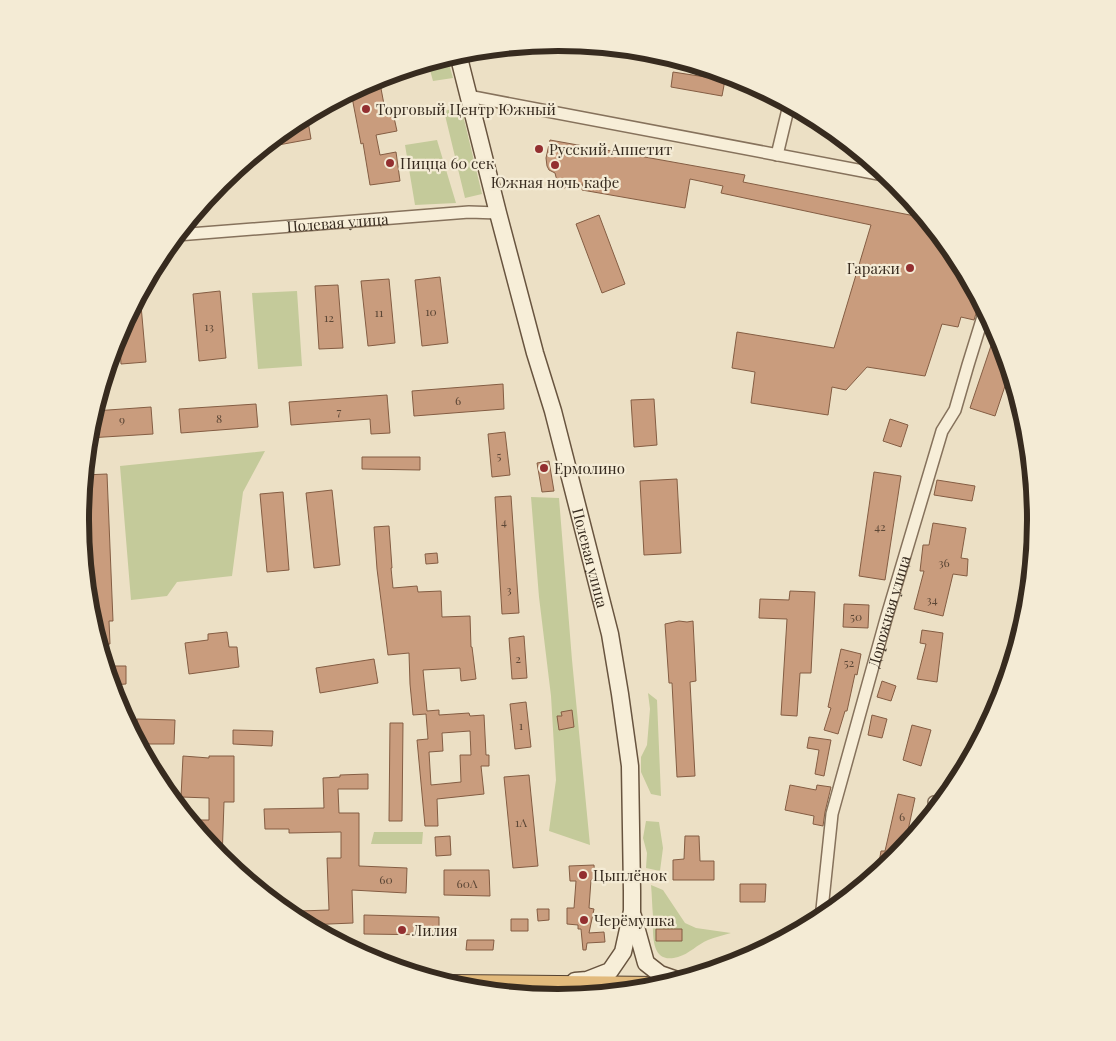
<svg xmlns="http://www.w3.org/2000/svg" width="1116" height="1041" font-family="'Playfair Display',serif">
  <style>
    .green { fill: #c4ca9a }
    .building { fill: #c99c7d; stroke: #845d43; fill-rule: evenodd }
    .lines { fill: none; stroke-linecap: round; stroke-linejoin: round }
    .minor-casing { stroke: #86725c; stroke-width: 14 }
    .secondary-casing { stroke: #68543f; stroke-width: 19 }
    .trunk-casing { stroke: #544130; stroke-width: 22 }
    .minor { stroke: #f7eed8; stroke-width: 11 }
    .secondary { stroke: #f7eed8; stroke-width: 16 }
    .trunk { stroke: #e2ba7c; stroke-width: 20 }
    .poi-dot { fill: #932f30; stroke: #f4ebd5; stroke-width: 2 }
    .labels { text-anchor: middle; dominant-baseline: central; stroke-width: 4.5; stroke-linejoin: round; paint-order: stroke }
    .number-label { font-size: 12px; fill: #5c4736 }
    .poi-label { font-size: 15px; fill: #372b1f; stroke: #f4ebd5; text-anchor: start }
    .street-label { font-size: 15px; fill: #372b1f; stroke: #f4ebd5 }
    .rim { fill: none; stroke: #372b1f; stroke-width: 6 }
  </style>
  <rect width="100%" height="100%" fill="#ece0c5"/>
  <path class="green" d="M447,57l6,21 -20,3 -5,-18z
    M461,107l21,87 -17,4 -21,-87z
    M437,140l19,63 -41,2 -10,-60z
    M297,291l5,75 -44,3 -6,-76z
    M265,451l-22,41 -11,84 -55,6 -10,14 -36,4 -11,-134z
    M531,497l28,1 13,162 18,185 -41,-14 7,-51 -5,-84 -12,-99z
    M648,693l9,7 4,96 -10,-2 -10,-22v-15l6,-12 3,-36z
    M646,821l13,1 4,26 -3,23 -14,-3 1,-15 -4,-15z
    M374,832h49l-1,12h-51z
    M651,885l12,5 22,33 11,5 35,5c-7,2 -16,4 -23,7 -10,4 -19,14 -30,17 -28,8 -25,-23 -25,-41 -1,-10 -1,-21 -2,-31z"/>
  <path class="building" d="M673,72l52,8 -3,16 -51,-9z
    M379,78l7,37 7,-2 4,18 -21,4 4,20 16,-3 4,29 -30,4 -7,-42 -2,1 -10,-52z
    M307,115l4,24 -49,9 31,-25z
    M550,140l195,35 -2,7 182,36 31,37 25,49 -3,3 -4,13 -13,-3 -3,10 -16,-3 -17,52 -58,-9 -21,23 -14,-3 -4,28 -77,-12 4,-31 -23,-4 5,-36 97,16 37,-123 -150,-32 2,-7 -33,-7 -5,29 -103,-18 1,-6 -24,5 -4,-16 -6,-3 -2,-4 -1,-8z
    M599,215l26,69 -23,9 -26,-69z
    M440,277l8,66 -26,3 -7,-66z
    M389,279l6,64 -27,3 -7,-65z
    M338,285l5,63 -24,1 -4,-63z
    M220,291l6,67 -27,3 -6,-67z
    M140,294l6,68 -25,2 -2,-31z
    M996,331l4,7 10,33 -15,45 -25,-8z
    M503,384l1,25 -90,7 -2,-25z
    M387,395l3,38 -19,1 -1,-15 -79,6 -2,-23z
    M654,399l3,46 -23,2 -3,-47z
    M256,404l2,23 -77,6 -2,-24z
    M151,407l2,27 -65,4 1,-11 5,-16z
    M890,419l18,6 -7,22 -18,-6z
    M505,432l5,43 -18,2 -4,-43z
    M362,457h58v13l-58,-1z
    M549,461l5,30 -12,1 -5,-29z
    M874,472l27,4 -16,104 -26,-4z
    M107,474l6,147h-4l1,23 -11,1 -10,-32 -9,-93 4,-45z
    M677,479l4,74 -37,2 -4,-74z
    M937,480l38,6 -3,15 -38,-6z
    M332,490l8,75 -26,3 -8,-75z
    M283,492l6,78 -22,2 -7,-78z
    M511,496l8,117 -17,1 -7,-117z
    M933,523l33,5 -5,30 7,1 -1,17 -14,-2 -10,42 -29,-7 10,-38h-4l3,-26h6z
    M389,526l3,42h-1l2,20 24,-2 1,6 23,-1 1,26 28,-1 1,31h1l4,32 -15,2 -1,-13 -37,2 4,41 12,-1v5l30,-2 1,3 14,-1 2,40h3v11h-8l3,28 -47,5 1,27h-13l-8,-86 11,-1 -2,-25 -13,1 -3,-31 -1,-31 -21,2 -11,-86 -3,-42zM470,731l1,24h-11l1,27 -30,3 -2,-33 14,-1 -1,-18z
    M437,553l1,10 -12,1 -1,-10z
    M790,591l25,1 -4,81h-11l-3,43 -16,-1 6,-96 -28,-1 1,-19 29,1z
    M844,604l25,1 -1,23 -25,-1z
    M679,621l8,1 6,-1 3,60 -6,1 5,94 -18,1 -5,-94h-3l-4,-59z
    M922,630l21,3 -6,49 -20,-3 9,-35 -6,-1z
    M227,632l2,15h8l2,20 -50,7 -4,-31 23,-3v-6z
    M524,636l3,42 -15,1 -3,-41z
    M841,649l20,5 -4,21 -2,-1 -8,37h-2l-7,23 -14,-4 7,-22 -3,-1z
    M374,659l4,24 -58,10 -4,-25z
    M105,666h21v18l-15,1z
    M882,681l14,5 -5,15 -14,-4z
    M526,702l5,45 -16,2 -5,-45z
    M572,710l2,17 -15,3 -2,-14h5l-1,-4z
    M872,715l15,4 -5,19 -14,-3z
    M137,719l38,1 -1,24h-36l-2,-4z
    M390,723h13l-1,98h-13z
    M912,725l19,5 -10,36 -18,-6z
    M233,730l40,1 -1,15 -39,-2z
    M809,737l22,3 -7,36 -9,-2 4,-24 -12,-2z
    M183,756l26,2v-2h25v46h-10l-2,58 -34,-40h21v-22l-28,-1z
    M368,774v15h-30l1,24h20v53l48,2 -1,25 -54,-3 1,33 -47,2 -6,-3v-11l29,-1 -2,-52h14v-26l-52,1v-4h-24l-1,-20 60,-1 -1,-30 17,-1v-2z
    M529,775l9,91 -25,2 -9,-91z
    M790,785l26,5 1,-5 14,2 -6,25 -2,14 -10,-2 1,-8 -29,-6z
    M898,794l17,4 -11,51 -8,10 -19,15 4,-23h4z
    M450,836l1,19 -15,1 -1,-19z
    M685,836h14l1,25h14v19h-41v-20l11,-1z
    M594,865l1,15h-4l-2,28 5,1 -5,24 15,-1 1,10 -18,1 -1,7h-3l-2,-21h-3v-4l-11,-1v-16h7l2,-27h-6l-1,-15z
    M444,870h45l1,26 -46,-1z
    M740,884h26l-1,18h-25z
    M537,909h12v11l-11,1z
    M364,915l75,2v18l-75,-1z
    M511,919h17v12h-17z
    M656,929h26v12h-26z
    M467,940h27l-1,10h-27z"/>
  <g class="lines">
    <g class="minor-casing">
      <g id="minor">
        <path d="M468,96l421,80"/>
        <path d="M777,155l12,-50"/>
        <path id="s1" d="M177,235l292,-23 29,1"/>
        <path d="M934,802l2,7"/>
        <path id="s2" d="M821,919l11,-105 54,-195 56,-188 13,-21 13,-45 17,-55"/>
      </g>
    </g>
    <g class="secondary-casing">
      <g id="secondary">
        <path id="s3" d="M458,54l40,159 37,140 18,58 57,223 10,60 10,72 2,125v20l-9,41 -13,19 -23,9 -12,1"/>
        <path d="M633,916l13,47 14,11 20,7"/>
      </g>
    </g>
    <g class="trunk-casing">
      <path id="trunk" d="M451,985l208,2"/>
    </g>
    <use href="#minor" class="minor"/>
    <use href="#secondary" class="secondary"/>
    <use href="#trunk" class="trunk"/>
  </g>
  <g class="poi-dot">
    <circle cx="366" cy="109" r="5"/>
    <circle cx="539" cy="149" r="5"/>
    <circle cx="390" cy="163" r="5"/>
    <circle cx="555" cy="165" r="5"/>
    <circle cx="910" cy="268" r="5"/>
    <circle cx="544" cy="468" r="5"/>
    <circle cx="583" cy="875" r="5"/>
    <circle cx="584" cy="920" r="5"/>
    <circle cx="402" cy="930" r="5"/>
  </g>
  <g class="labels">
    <g class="number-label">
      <text x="431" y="311">10</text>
      <text x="379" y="312">11</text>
      <text x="329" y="317">12</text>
      <text x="209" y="326">13</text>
      <text x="458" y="400">6</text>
      <text x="339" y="411">7</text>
      <text x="219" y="418">8</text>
      <text x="122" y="419">9</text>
      <text x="499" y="455">5</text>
      <text x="504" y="521">4</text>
      <text x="880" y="526">42</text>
      <text x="944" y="562">36</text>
      <text x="509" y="589">3</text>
      <text x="932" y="599">34</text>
      <text x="856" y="616">50</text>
      <text x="518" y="658">2</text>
      <text x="849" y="662">52</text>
      <text x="521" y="725">1</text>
      <text x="902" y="816">6</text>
      <text x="521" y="822">1А</text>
      <text x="386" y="879">60</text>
      <text x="467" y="883">60А</text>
    </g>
    <g class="poi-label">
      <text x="376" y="109">Торговый Центр Южный</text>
      <text x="549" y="149">Русский Аппетит</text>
      <text x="400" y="163">Пицца 60 сек</text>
      <text x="555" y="182" text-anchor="middle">Южная ночь кафе</text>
      <text x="900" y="268" text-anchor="end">Гаражи</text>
      <text x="554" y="468">Ермолино</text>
      <text x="593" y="875">Цыплёнок</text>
      <text x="594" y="920">Черёмушка</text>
      <text x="412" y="930">Лилия</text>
    </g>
    <g class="street-label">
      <text stroke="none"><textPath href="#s1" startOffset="161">Полевая улица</textPath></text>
      <text stroke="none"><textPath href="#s3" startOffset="521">Полевая улица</textPath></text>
      <text stroke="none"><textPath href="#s2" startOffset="316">Дорожная улица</textPath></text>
    </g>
  </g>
  <path d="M0 0H1116V1041H0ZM89 520a469 469 0 1 1 938 0a469 469 0 1 1-938 0Z" fill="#f4ebd5" fill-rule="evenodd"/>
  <path class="rim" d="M89 520a469 469 0 1 1 938 0a469 469 0 1 1-938 0Z"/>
</svg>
